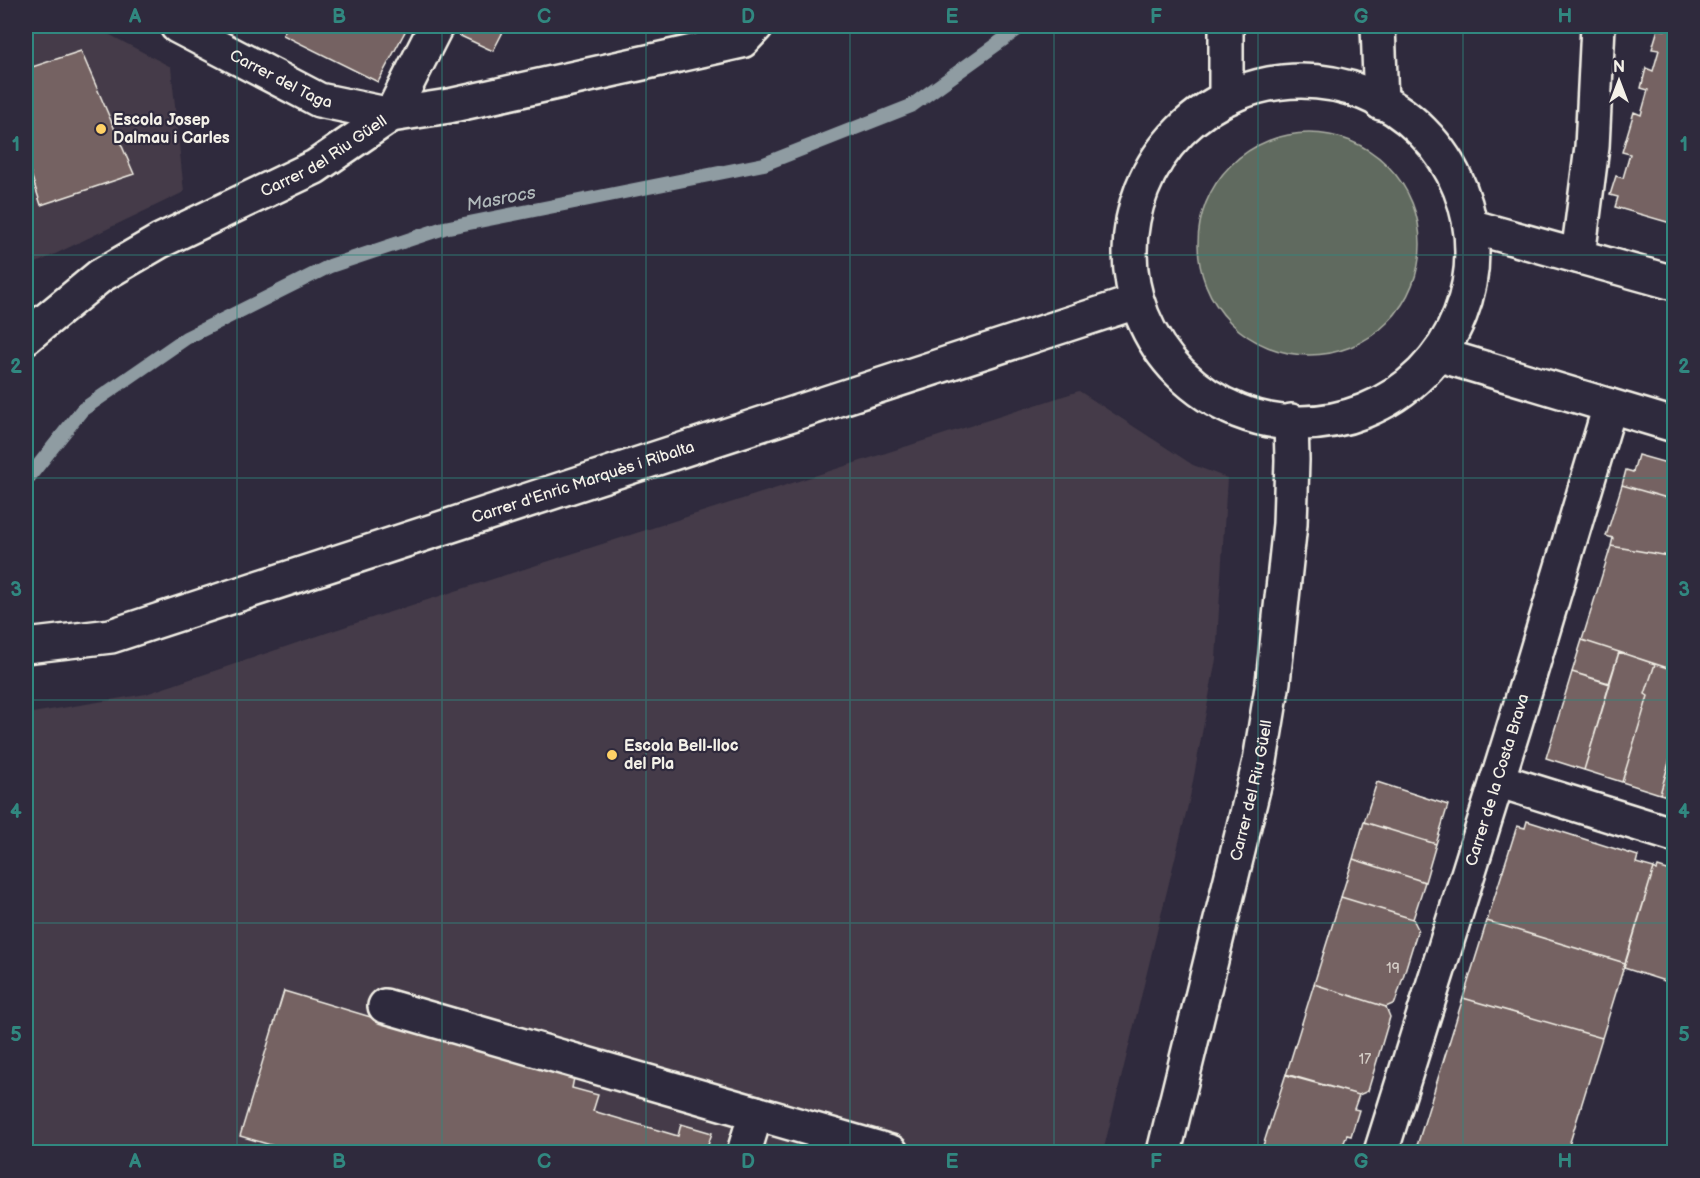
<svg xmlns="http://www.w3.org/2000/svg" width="1700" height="1178" font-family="'Balsamiq Sans',sans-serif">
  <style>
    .built { fill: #443b48 }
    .green { fill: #616a5e; stroke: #aaaea3; stroke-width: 1.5 }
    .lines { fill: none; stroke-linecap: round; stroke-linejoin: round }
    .stream { stroke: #8f9ca2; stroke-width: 14 }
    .building { fill: #756262; stroke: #f4f1e8; stroke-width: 1.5 }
    .minor-casing { stroke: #f4f1e8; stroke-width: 38 }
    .minor { stroke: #2f2a3d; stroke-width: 33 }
    .grid { fill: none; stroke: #318880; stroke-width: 1.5; stroke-opacity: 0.55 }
    .poi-dot { fill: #ffd166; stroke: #2f2a3d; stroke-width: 2 }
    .labels { text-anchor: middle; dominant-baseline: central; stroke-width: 4.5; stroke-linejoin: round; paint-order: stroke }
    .number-label { font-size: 14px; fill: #d4cdc6 }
    .street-label { font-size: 16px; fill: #f4f1e8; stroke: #2f2a3d }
    .poi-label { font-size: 16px; font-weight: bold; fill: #f4f1e8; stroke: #2f2a3d; text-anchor: start }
    .water-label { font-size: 18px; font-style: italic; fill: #b0b9ba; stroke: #2f2a3d }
    .neatline { fill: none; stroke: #318880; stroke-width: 2 }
    .grid-label { font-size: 20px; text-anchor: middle; font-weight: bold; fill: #318880 }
  </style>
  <rect width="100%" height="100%" fill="#2f2a3d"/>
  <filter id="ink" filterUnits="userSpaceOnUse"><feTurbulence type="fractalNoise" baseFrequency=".0167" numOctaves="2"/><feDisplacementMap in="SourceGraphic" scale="12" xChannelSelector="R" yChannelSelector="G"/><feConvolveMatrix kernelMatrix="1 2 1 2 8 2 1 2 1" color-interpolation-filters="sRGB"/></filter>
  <g filter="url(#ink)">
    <path class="built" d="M26,26h67l78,41 13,125 -158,76z
      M1079,391l114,74 34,13 -11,181 -26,138 -87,355h-1077v-438l120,-20 216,-73z"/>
    <path class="green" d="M1198 244a111 111 0 1 1 222 0a111 111 0 1 1-222 0Z"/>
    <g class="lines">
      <path class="stream" d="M26,481l56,-71 104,-72 144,-72 114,-38 320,-64 147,-58 111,-80"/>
    </g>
    <path class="building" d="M285,26h123l-30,56 -95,-47 4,-9z
      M439,26h67l-13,25z
      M1666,26h8v198l-59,-17 3,-10 -8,-2 6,-19 7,2 7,-24 -8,-2 12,-40 7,3 7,-25 -7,-2 5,-20 7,3 6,-21 -7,-1 6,-20 7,1z
      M81,51l53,123 -93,31 -15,-46v-90z
      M1638,455l36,10v35l-52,-15 4,-15 7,2z
      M1622,485l52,15v57l-63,-11 2,-8 -7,-2z
      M1611,546l63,11v113l-92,-30z
      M1582,640l37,12 -10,31 -37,-11z
      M1619,652l36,12 -10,30 3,2 -26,86 -38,-12z
      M1655,664l19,6v75l-14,49 -38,-12 26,-86 -3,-2z
      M1572,672l38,12 -26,86 -38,-12z
      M1674,745v53l-14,-4z
      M1377,782l71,23 -12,39 -72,-22z
      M1527,821l111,35 -2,7 18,5 -29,95 -138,-42 30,-95 8,2z
      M1364,822l72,22 -11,38 -72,-23z
      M1353,859l72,23 -12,37 -72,-22z
      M1658,867l16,5v112l-50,-16 30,-100 3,2z
      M1341,897l72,22 5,10 -23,74 -9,4 -72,-23z
      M1487,921l138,42 -23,75 -139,-40z
      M1314,984l72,23 4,10 -22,74 -9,4 -73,-20z
      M284,991l290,87 -2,10 26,7 -5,16 85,25 3,-12 31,9 -4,12 15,5 -1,2h-428l-54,-16z
      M1463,998l139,40 -35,114h-139l-12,-3z
      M1286,1074l73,21 -5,14 5,1 -8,26 -4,-1 -4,10 5,2 -2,5h-85z"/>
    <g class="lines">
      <g class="minor-casing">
        <g id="minor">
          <path id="s1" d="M177,26l142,74 72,15"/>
          <path d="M1226,26v72"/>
          <path d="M1378,26l3,77"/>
          <circle cx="1301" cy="252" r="171"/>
          <path d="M391,115l45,-89"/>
          <path d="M1473,227l201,56"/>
          <path d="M1578,256l14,-109 6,-121"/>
          <path id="s2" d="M26,337l74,-61 60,-35 155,-74 76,-52 58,-9 293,-65 14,-15"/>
          <path d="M1440,355l234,70"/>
          <path id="s3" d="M26,646l85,-10 1025,-334"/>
          <path d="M1497,780l177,55"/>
          <path d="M385,1006l506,146"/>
          <path d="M744,1152l12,-39"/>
          <path id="s4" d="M1164,1152l96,-391 13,-79 17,-158 2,-64 -1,-39"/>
          <path id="s5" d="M1381,1152l133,-425 96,-321"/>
        </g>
      </g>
      <use href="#minor" class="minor"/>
    </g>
  </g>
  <path class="grid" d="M237,26v1126M442,26v1126M646,26v1126M850,26v1126M1054,26v1126M1258,26v1126M1463,26v1126M26,255h1648M26,478h1648M26,700h1648M26,923h1648"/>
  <g class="poi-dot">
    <circle cx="101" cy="129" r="6"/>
    <circle cx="612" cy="755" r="6"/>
  </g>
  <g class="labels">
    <g class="number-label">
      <text x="1393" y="968">19</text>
      <text x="1365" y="1059">17</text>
    </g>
    <g class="street-label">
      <text stroke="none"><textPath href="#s1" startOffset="117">Carrer del Taga</textPath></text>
      <text stroke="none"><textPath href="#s2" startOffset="350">Carrer del Riu Güell</textPath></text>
      <text stroke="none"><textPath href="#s3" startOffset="582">Carrer d'Enric Marquès i Ribalta</textPath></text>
      <text stroke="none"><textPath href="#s5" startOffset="390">Carrer de la Costa Brava</textPath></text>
      <text stroke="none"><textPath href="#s4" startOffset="372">Carrer del Riu Güell</textPath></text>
    </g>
    <g class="poi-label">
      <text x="113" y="120">Escola Josep<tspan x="113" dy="18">Dalmau i Carles</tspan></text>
      <text x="624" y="746">Escola Bell-lloc<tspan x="624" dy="18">del Pla</tspan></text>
    </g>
    <g class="water-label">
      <text transform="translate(501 199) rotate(-11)">Masrocs</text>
    </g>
  </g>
  <rect width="1700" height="1178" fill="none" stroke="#2f2a3d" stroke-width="66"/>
  <g transform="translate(1619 81)" stroke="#2f2a3d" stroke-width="4.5" paint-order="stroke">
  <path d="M0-4.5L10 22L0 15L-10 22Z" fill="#f4f1e8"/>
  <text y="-9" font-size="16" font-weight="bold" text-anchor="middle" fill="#f4f1e8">N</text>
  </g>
  <rect x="33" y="33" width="1634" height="1112" class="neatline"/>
  <g class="grid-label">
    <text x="135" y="23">A</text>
    <text x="339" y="23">B</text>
    <text x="544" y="23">C</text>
    <text x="748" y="23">D</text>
    <text x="952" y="23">E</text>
    <text x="1156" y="23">F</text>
    <text x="1361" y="23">G</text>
    <text x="1565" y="23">H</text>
    <text x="16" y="151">1</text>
    <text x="1684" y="151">1</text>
    <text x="16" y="373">2</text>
    <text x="1684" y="373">2</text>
    <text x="16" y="596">3</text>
    <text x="1684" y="596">3</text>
    <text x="16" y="818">4</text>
    <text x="1684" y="818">4</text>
    <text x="16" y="1041">5</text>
    <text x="1684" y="1041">5</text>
    <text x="135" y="1168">A</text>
    <text x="339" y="1168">B</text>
    <text x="544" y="1168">C</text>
    <text x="748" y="1168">D</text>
    <text x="952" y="1168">E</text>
    <text x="1156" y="1168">F</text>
    <text x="1361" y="1168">G</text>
    <text x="1565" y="1168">H</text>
  </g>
</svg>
